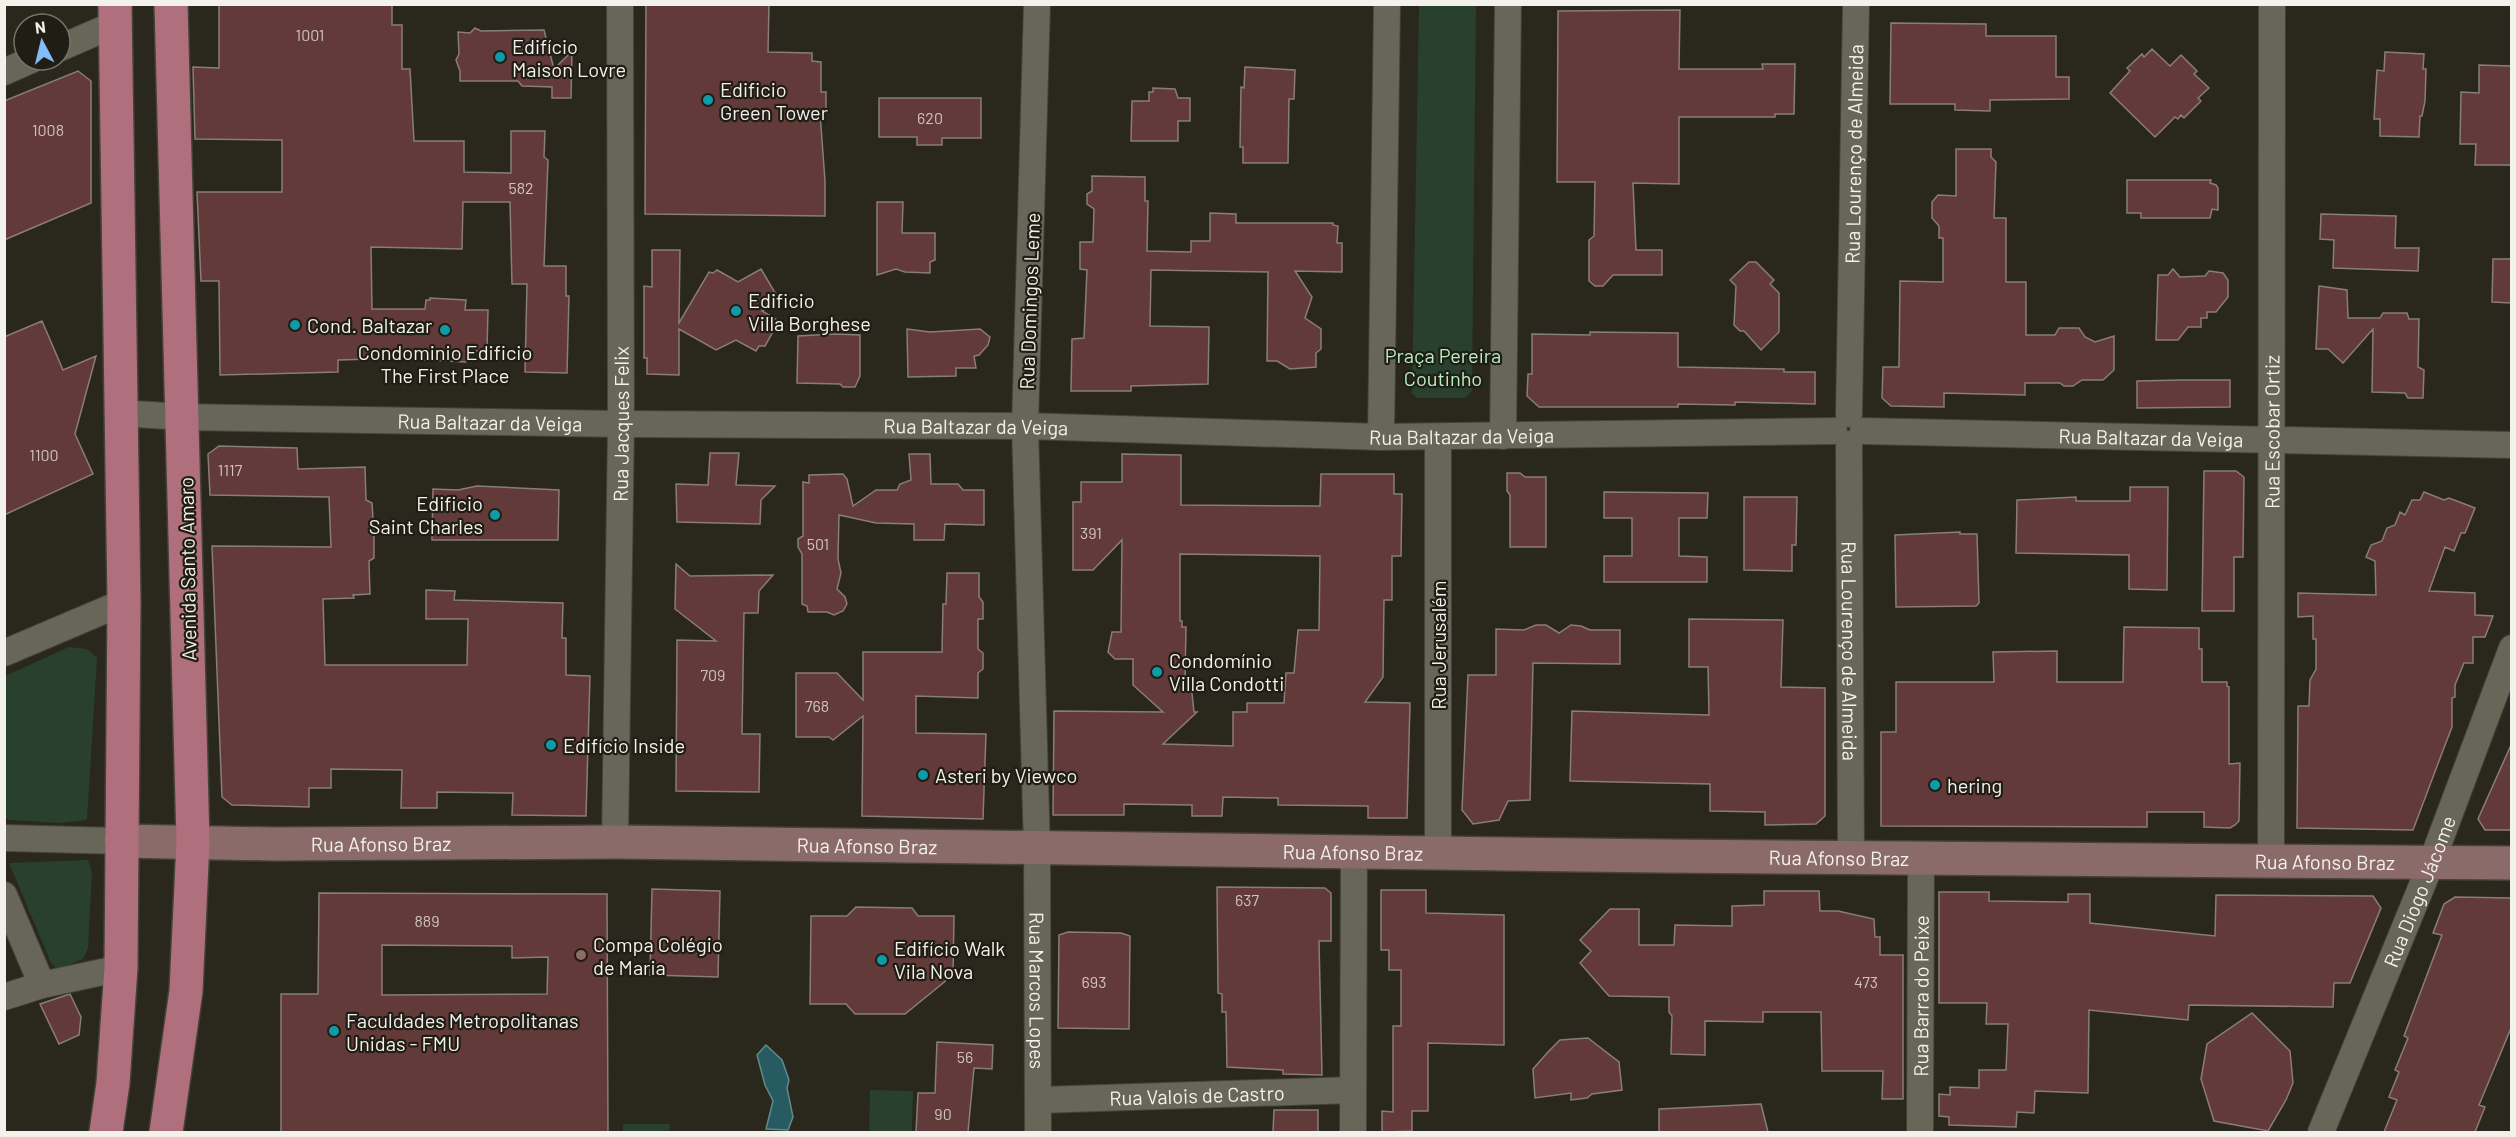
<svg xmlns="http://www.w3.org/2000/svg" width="2516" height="1137" font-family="Barlow,sans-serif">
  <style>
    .green { fill: #28402d }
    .water { fill: #265c61; stroke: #64898a; stroke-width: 1.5 }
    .building { fill: #623a3a; stroke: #8a7c7b; stroke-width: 1.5; fill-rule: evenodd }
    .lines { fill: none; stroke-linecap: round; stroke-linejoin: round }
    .street-casing { stroke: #444239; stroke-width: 28 }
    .secondary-casing { stroke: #444239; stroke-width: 36 }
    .primary-casing { stroke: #444239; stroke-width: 36 }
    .street { stroke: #686559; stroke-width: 26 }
    .secondary { stroke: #8b6a6a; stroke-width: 33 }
    .primary { stroke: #af6f7c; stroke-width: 33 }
    .culture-dot { fill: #0f9aa8; stroke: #201d14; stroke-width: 2 }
    .education-dot { fill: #8d6e63; stroke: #201d14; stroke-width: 2 }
    .labels { text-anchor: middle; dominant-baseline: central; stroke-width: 4.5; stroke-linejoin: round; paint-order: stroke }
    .number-label { font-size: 16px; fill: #cfc3bf }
    .poi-label { font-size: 20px; fill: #f3f1eb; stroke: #201d14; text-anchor: start }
    .street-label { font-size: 20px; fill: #f3f1eb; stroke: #201d14 }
    .park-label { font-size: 20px; fill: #b5f0c2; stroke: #201d14 }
  </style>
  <rect width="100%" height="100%" fill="#2a271d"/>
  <path class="green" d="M1419,5h57l-4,386 -7,7h-48l-5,-5z
    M69,647l18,2 10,9 -10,162 -28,3 -50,-3 -5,-3 1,-141z
    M88,860l4,13 -4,75 -5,11 -26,11 -6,-7 -42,-100z
    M870,1090l43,1 -1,41h-43z
    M623,1124h47l-1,8h-46z"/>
  <path class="water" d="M766,1045l16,15 7,20 -2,8 6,29 -5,13 -22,-1 7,-28 -8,-16 -8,-30z"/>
  <path class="building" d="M219,4h173v21h10v44h8l4,72h50v31l47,1v-42h34l-1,26 4,3 -4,106h22v30h3l-2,77 -42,-1 2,-88h-15l-2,-82h-47l-1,47 -91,-2 1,62h53l1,-9h4v-2l36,2 -1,10h23l-1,41h-21v11l-42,-2v-9h-53v8l-33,1v12l-118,3 -1,-94h-18l-4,-89h85v-52l-87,-1 -2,-72 26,1z
    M646,4h123l-1,48 44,1v8l9,1v30h5v21h-6l5,68v35l-180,-2z
    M1680,10l-1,59h84l-1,-5h33l-1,50h-19v3h-96v67l-46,-1 3,67h26v25h-49l-10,11h-8l-6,-5v-41l5,-4 1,-54h-38l1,-171z
    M1891,23l95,1v12h70v41h13v22l-79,1v11l-35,-1v-6h-65z
    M475,28l6,3 63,-1 10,39 18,-18 -1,47h-19v-11l-30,-1 -4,-5h-58v-10l-4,-11 3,-6 -1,-22 12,1z
    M2152,49l18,17 11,-11 16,16 -3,3 15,14 -11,10 3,3 -17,17 -3,-3 -3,4 -3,-2 -20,20 -45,-44 20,-22 -3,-3 15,-14 2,3z
    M2385,52l39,2 -1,15h3l-1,32 -3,15h-2l-1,21 -39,-1v-17h-6l3,-49 7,1z
    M2479,65l32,1v99h-36l1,-21h-16l1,-52 18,1z
    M1245,67l50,3 -1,29h-5l-1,64h-45v-16h-3l1,-60 3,1z
    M78,71l13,10v122l-87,37v-139z
    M1153,88l22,1 3,9h12v23h-12v20h-47l1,-40h17v-9h4z
    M879,98h102v40h-39v7h-25v-8h-38z
    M1956,149h35v8l5,5 -2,56h12v64h20v53h29l4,-7h20l6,9 10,5 19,-6v34l-11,10h-21l-9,6h-9l-4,-3h-35v12l-81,-2v14l-53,-1 -9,-8 1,-31h16l1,-86 43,1v-44h-4v-12l-7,-8v-16l6,-7 18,1z
    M1092,176l53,1v24h3l-1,50 44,1v-11h19v-28l26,1v9h97v2l5,1 -1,17h5v29l-47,-1 17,26 -7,21 16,11v20l-5,4v14l-26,2 -13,-8h-10l1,-89 -117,-2 -1,56 59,1 -1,57 -77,2v5h-60l1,-52 12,-1 3,-68 -7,-1v-27h13l1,-33 -7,-5v-10l5,-3z
    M2127,180h84l-1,3 6,2 2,3v22l-6,-1 -2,9h-69v-5h-14z
    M877,202h26l-1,31h33v27l-5,2v11l-25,-1 -9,-3 -19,6z
    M2321,214l75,2 -1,32h24l-1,23 -85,-3 1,-28 -14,-1z
    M652,250h28l-1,73 30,-51 4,1 4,-3 21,12 23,-13 19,32 -18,10 17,10 -14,25h-6l-3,5 -20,-11 -20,10 -37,-21v46l-32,-1v-16h-3v-72l8,1z
    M2493,259h18v44l-19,-1z
    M1749,262h7l18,18 -4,4 9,9v39l-18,18 -17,-19h-4l-6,-6 2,-39 -6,-6z
    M2173,269l7,8 25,-1 4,-5 14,2 5,7v17l-12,15h-9v6h-6v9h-13l-10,13h-22l2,-65h10z
    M2319,286l28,4 1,28h32l3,-5h24l2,6h10l-1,48 6,3 -1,28h-15l-3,-5 -33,-1 1,-63 -30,34 -15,-14h-12z
    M42,321l21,49 33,-14 -21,78 18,40 -89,41v-178z
    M907,329l23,3 50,-3 10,8 -2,8 -9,10 -5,1 2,12h-20v8l-48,1z
    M1590,332l88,1v34l106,2v3h31v32l-80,-2v3l-57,-1v3h-139l-12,-11 1,-22h4v-40l58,1z
    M836,334l24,1v41l-5,11h-12l-3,-3 -43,-1 1,-47z
    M2182,380h48v27l-93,1v-27z
    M219,446l78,2 1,21 67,-2 1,33 6,3 2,30v25l-5,3 1,33 -17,1 1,3 -31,1 2,66h142l1,-46h-42v-29l29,1 -1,9 109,3 -1,35h4v37l24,1 -4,140 -74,-1 1,-22 -76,-1v16h-36l1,-38 -71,-1v19h-22v19l-77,-2 -10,-8 -10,-251 119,1 -2,-50 -119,-2 -2,-41z
    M710,453h29l-3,32 39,1 -14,14 -1,24 -83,-2 -1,-38 32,1z
    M909,454h21l1,30h27l5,6h21v35l-39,-1 -1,16h-30v-16l-38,-1 -37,-8 -1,44 3,14 -4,16 8,8 2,7 -4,7 -9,4 -7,-3h-19l-1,-6 -5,-2v-50l-4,-7v-8l5,-3v-54l6,1v-8l34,-1 4,5 6,27 23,-16h21l3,-6 11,-4z
    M1122,454l59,1v50l139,1 1,-32h73v20h8l-1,62h-9v44h-8l-1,77 -18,25 45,1 -3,115h-39v-12l-90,-1v-7l-55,-1 -1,19h-30v-11l-68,-1v11h-71l1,-104 109,1 -30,-27v-26h-18l-7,-7 4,-20h9l1,-92 -29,30h-20v-68h8v-20h41zM1180,554l140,2 -1,74h-21l-4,43h-8l-2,30h-37v9h-14v34l-70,-2 34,-32h-3l-3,-28 -6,-4 1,-53h-4v-6h-2z
    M2204,471h32l8,6 -1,80h-9v54h-32z
    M1507,473h13l5,4h21v70h-36v-52l-3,-4z
    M477,486l82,4 -1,50h-126l1,-51 25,1z
    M2130,487h38l-1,103 -38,-1v-34l-113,-2 1,-53 59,-3v4h54z
    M1604,492l104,1 -1,25h-28v38l28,1v25h-103v-26h28v-38h-28z
    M2424,492l20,8 5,-2 26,10 -10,25h-4l-7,18 -9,-4 -16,44 46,2v22l18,1 -8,21h-12v26h-9l-9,22v12l-3,1v29l-10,26 -29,77 -116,-2 1,-122h11l1,-26 6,-11v-30h-3v-23l-15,1v-24l78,2 -1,-34 -9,-4 5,-12 11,-4 5,-13 8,-3 5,-13 5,3 7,-15h8z
    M1744,497h53l-1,48h-4v26l-48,-1z
    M1960,532v2h17l2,69 -3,3 -80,1 -1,-72z
    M676,564l14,12 83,-1 -14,16 -1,22h-14l-2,121h18l-1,58 -83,-1 1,-151 39,1 -41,-32z
    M947,573h32v24l4,5v17h-5v30l5,4v16l-5,4v25l-62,-2v37l70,1 -3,85 -121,-3 1,-100 -30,24 -4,-3h-33v-64h41l26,27v-48h79l1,-48h3z
    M1689,619l94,1 -2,67 44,1v128l-9,8 -51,1v-13l-55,-1v-27l-140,-3 2,-70 137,4 -1,-48h-19z
    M1536,625h10l13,8 12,-8 10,1 9,4h30v34l-87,-1 -3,137 -22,1 -9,19 -26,4 -11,-14 6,-135h28v-46l28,1z
    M2124,627l75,1v21h3v33h25v4l2,1v77l11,-1 -1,58 -4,4 -5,3 -26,-1v-15h-57v15l-266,-1v-94h15v-50h98l-1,-30 64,-1v31h66z
    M2511,745v85h-26l-7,-11z
    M1217,887l108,1 6,5v48h-12l3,134 -39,-1v-4l-56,-3 -1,-55h-4v-18l-4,-1z
    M652,889l68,2 -2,86 -68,-2z
    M1381,890h45v23l78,2v130l-76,-2v68h-16v20l-25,1h-5v-21l11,1v-86h8v-56h-12v-20h-8z
    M1764,891h55l1,20h18l36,8 1,18h5v18h23v144h-21l1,-28h-61l-1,-59h-58v10l-58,-1v34l-34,-1 1,-38 -3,-4v-15l-60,-1 -29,-33 11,-12 -11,-11 30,-31h29v36h35l1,-20 57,1v-20l32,-1z
    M1939,892h50v9l79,1v-8h22v29l125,13 1,-41 157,1 8,12 -31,75h-16l-1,24 -144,-2 -1,15 -99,-10 -1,83 -53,-2 -1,22 -17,-1 -1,15 -67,-2v-8l-10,-1v-22l11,1v-8l29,1v-18h27l2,-46h-22l1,-21h-48z
    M319,893l288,1 1,238h-327v-138h37zM382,945l130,1v12l36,-1 -1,37 -165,1z
    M2455,897l56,1v130l-32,77 6,2 -10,25h-91l13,-32 -8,-3 10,-25 -4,-2 13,-32 -4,-2 38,-101 -9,-2 11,-29z
    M856,907l56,1 6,8h36l-1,59 -48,39h-50l-9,-10h-36l1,-88h36z
    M1068,932l53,1 9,3 -1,93 -71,-1 1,-93z
    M70,994l11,23 -2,18 -20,9 -19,-40z
    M2252,1013l38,38 3,32 -7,17 -18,31 -54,-10 -13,-42 6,-35z
    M1588,1038l31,24 3,28 -30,4 -5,4 -16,2v-7l-36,5 -2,-29 15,-17 12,-12z
    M937,1042l56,3 -1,24 -18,-1 -6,64h-52l2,-39h17z
    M1761,1104l7,28h-109v-23z
    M1274,1110h44v22h-45z"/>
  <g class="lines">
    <g class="street-casing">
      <g id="street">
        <path id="s1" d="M1037,4l-12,422 12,423 1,283"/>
        <path d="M60,48l55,-24"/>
        <path d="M4,72l27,-12"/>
        <path id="s2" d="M120,413l63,4 438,7 404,2 356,11 453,-6"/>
        <path id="s3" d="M1849,414l7,-410"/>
        <path id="s4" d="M1863,431l649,14"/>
        <path d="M1503,436l5,-432"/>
        <path d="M1381,437l6,-433"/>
        <path id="s5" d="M1849,444l2,413"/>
        <path d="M4,653l120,-51"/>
        <path d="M4,838l117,3"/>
        <path id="s6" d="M615,842l6,-418 -1,-420"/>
        <path d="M1438,853v-416"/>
        <path id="s7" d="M2271,860l1,-856"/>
        <path d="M4,895l38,90"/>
        <path d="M4,997l38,-12 79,-17"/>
        <path id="s8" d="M1039,1100l314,-10"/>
        <path d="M1353,1132l1,-280"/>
        <path id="s9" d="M1920,1132l1,-274"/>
        <path id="s10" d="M2321,1132l111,-271 80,-213"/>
      </g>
    </g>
    <g class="secondary-casing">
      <g id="secondary">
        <path id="s11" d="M121,841l153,3 341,-2 1046,14 851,7"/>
      </g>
    </g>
    <g class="primary-casing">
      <path id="primary" d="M106,1132l7,-49 8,-115 3,-366 -9,-598
        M166,1132l20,-141 7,-149 -22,-838"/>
    </g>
    <use href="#street" class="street"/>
    <use href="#secondary" class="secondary"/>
    <use href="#primary" class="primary"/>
  </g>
  <g class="culture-dot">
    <circle cx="500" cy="57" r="6"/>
    <circle cx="708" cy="100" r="6"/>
    <circle cx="736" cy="311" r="6"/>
    <circle cx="295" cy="325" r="6"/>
    <circle cx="445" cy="330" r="6"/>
    <circle cx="495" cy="515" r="6"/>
    <circle cx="1157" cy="672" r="6"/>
    <circle cx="551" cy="745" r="6"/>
    <circle cx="923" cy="775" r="6"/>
    <circle cx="1935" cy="785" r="6"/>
    <circle cx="882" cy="960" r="6"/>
    <circle cx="334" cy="1031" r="6"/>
  </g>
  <circle class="education-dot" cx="581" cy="955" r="6"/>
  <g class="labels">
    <g class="number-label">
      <text x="310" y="34">1001</text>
      <text x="930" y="117">620</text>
      <text x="48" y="129">1008</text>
      <text x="521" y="187">582</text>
      <text x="44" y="454">1100</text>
      <text x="230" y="469">1117</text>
      <text x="1091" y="532">391</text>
      <text x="818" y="543">501</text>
      <text x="713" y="674">709</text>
      <text x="817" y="705">768</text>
      <text x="1247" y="899">637</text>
      <text x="427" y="920">889</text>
      <text x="1094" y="981">693</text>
      <text x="1866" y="981">473</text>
      <text x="965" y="1056">56</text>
      <text x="943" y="1113">90</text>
    </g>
    <g class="poi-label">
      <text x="512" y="46">Edifício<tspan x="512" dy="23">Maison Lovre</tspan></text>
      <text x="720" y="89">Edificio<tspan x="720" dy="23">Green Tower</tspan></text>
      <text x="748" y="300">Edificio<tspan x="748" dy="23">Villa Borghese</tspan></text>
      <text x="307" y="325">Cond. Baltazar</text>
      <text x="445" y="352" text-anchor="middle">Condominio Edificio<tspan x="445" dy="23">The First Place</tspan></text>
      <text x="483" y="503" text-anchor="end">Edificio<tspan x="483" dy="23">Saint Charles</tspan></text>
      <text x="1169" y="660">Condomínio<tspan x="1169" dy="23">Villa Condotti</tspan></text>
      <text x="563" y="745">Edifício Inside</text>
      <text x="935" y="775">Asteri by Viewco</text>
      <text x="1947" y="785">hering</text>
      <text x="593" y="944">Compa Colégio<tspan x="593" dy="23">de Maria</tspan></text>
      <text x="894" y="948">Edifício Walk<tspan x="894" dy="23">Vila Nova</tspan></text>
      <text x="346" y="1020">Faculdades Metropolitanas<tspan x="346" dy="23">Unidas - FMU</tspan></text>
    </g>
    <g class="street-label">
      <text stroke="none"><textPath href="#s3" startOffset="260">Rua Lourenço de Almeida</textPath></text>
      <text transform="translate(1029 301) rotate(-88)">Rua Domingos Leme</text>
      <text stroke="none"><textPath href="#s2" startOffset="370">Rua Baltazar da Veiga</textPath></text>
      <text stroke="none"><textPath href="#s6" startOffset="418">Rua Jacques Felix</textPath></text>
      <text stroke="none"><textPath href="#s2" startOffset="856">Rua Baltazar da Veiga</textPath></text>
      <text stroke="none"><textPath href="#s7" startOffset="428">Rua Escobar Ortiz</textPath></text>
      <text stroke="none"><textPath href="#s2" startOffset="1342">Rua Baltazar da Veiga</textPath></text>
      <text stroke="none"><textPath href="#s4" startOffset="288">Rua Baltazar da Veiga</textPath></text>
      <text transform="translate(187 569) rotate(-91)">Avenida Santo Amaro</text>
      <text transform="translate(1438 645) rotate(-90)">Rua Jerusalém</text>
      <text stroke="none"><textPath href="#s5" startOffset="207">Rua Lourenço de Almeida</textPath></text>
      <text stroke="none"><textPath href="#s11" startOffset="260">Rua Afonso Braz</textPath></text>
      <text stroke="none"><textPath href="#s11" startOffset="746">Rua Afonso Braz</textPath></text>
      <text stroke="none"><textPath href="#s11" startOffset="1232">Rua Afonso Braz</textPath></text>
      <text stroke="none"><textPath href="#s11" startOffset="1718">Rua Afonso Braz</textPath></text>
      <text stroke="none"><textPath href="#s11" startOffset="2204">Rua Afonso Braz</textPath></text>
      <text stroke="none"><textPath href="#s10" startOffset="260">Rua Diogo Jácome</textPath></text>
      <text stroke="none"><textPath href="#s1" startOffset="987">Rua Marcos Lopes</textPath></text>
      <text stroke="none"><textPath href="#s9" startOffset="136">Rua Barra do Peixe</textPath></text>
      <text stroke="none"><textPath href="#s8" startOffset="158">Rua Valois de Castro</textPath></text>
    </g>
    <g class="park-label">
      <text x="1443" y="355">Praça Pereira<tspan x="1443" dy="23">Coutinho</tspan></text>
    </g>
  </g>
  <rect width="2516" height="1137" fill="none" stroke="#f3f1eb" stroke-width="12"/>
  <g transform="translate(42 42) rotate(353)"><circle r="28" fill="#201d14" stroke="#74726a" stroke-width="1.5"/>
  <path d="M0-4.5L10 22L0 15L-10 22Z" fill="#83bcfb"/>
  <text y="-9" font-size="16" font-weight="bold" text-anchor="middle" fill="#f3f1eb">N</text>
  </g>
</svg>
